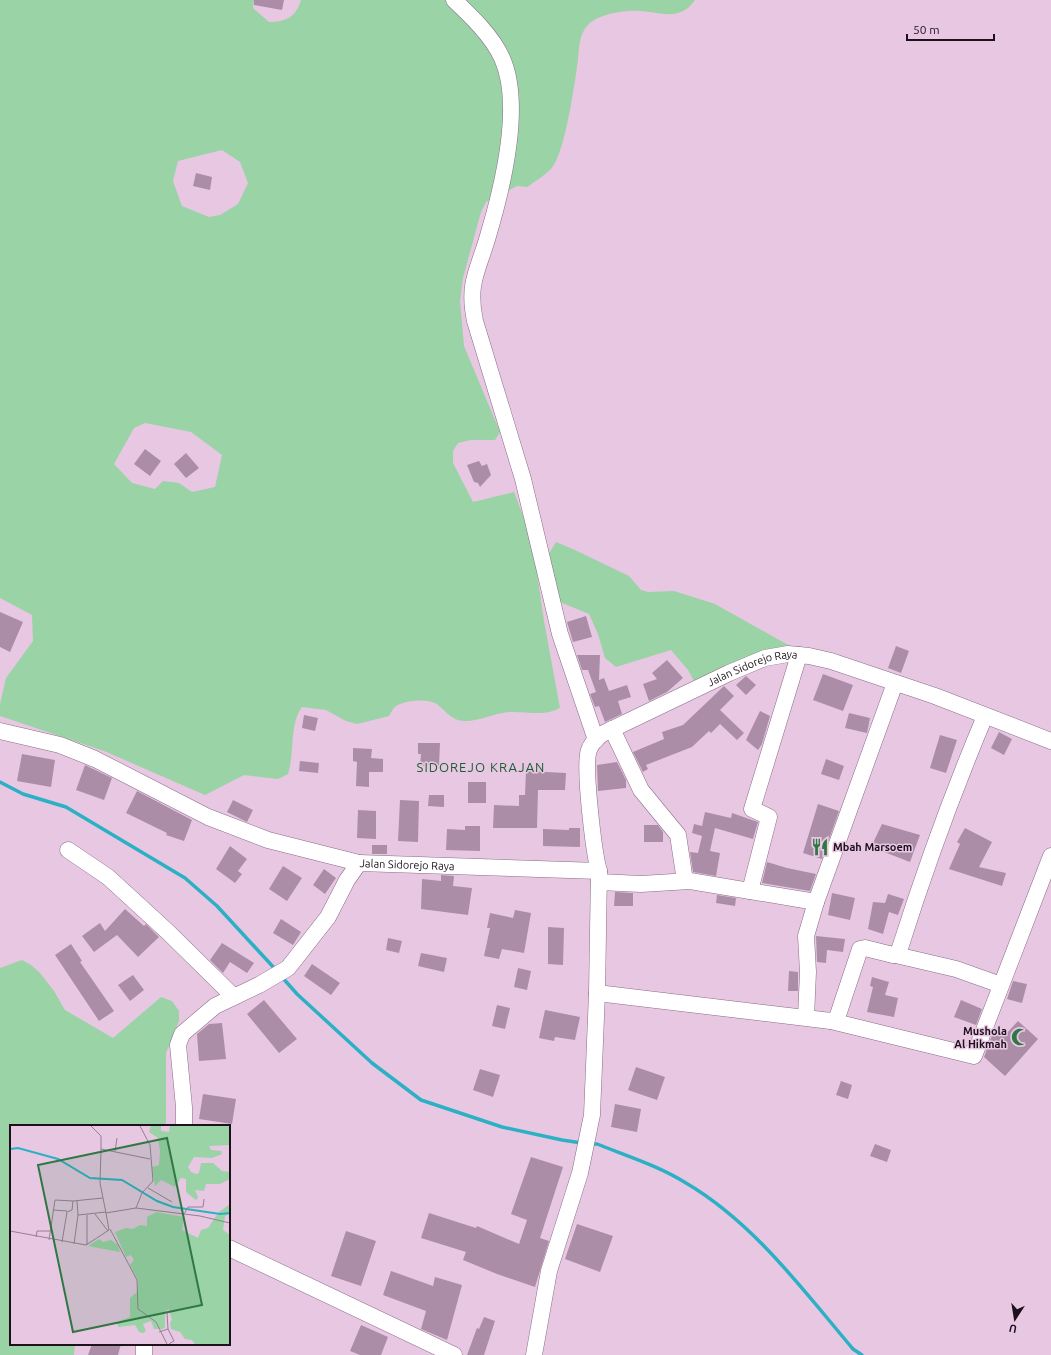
<svg xmlns="http://www.w3.org/2000/svg" width="1051" height="1355" font-family="Ubuntu,sans-serif">
  <style>
    .green { fill: #9ad3a6; fill-rule: evenodd }
    .lines { fill: none; stroke-linecap: round; stroke-linejoin: round }
    .stream { stroke: #2cb0c4; stroke-width: 3.5 }
    .building { fill: #ac8da8 }
    .minor-casing { stroke: #896c86; stroke-width: 17 }
    .minor { stroke: #fff; stroke-width: 16 }
    .labels { text-anchor: middle; dominant-baseline: central; stroke-width: 3; stroke-linejoin: round; paint-order: stroke }
    .street-label { font-size: 11px; fill: #1d121c; stroke: #e8c7e3 }
    .poi-label { font-size: 11px; font-weight: bold; fill: #1d121c; stroke: #e8c7e3; text-anchor: start }
    .quarter-label { font-size: 13px; letter-spacing: 1px; fill: #195d2f; stroke: #e8c7e3 }
    .inset-river { fill: none; stroke: #2cb0c4; stroke-width: 2 }
    .inset-road { fill: none; stroke: #977f93; stroke-width: 1 }
    .view { fill: #2f7743; fill-opacity: 0.15; stroke: #2f7743; stroke-width: 2 }
    .inset-edge { fill: none; stroke: #1d121c; stroke-width: 2 }
  </style>
  <rect width="100%" height="100%" fill="#e8c7e3"/>
  <path class="green" d="M0,0h254l-1,8 16,14c17,0 27,-5 32,-22h394c-15,22 -34,12 -55,11 -15,-1 -42,3 -52,14 -9,9 -9,23 -10,35 -3,21 -13,95 -27,109 -7,7 -16,12 -24,18l-10,-1 -31,16 -5,10 -18,66 -3,23 4,45 36,86 -5,8h-24l-13,3 -5,8v12l20,39 41,-10 18,48 12,81 16,87c-16,9 -34,3 -51,4 -15,1 -31,10 -46,9 -12,-1 -16,-9 -25,-16 -9,-7 -32,-5 -42,1 -3,2 -5,7 -7,10l-32,8 -11,-3 -20,-11 -24,-3c-13,18 -7,45 -14,67l-10,5 -34,-4 -39,20 -101,-44 -104,-35v-12l6,-26 27,-37 -1,-26 -32,-17zM222,150l18,12 8,21 -10,21 -18,11 -11,2 -27,-11 -9,-25 5,-20zM145,423l46,9 31,23 -7,32 -23,5 -13,-9 -16,-2 -8,8 -23,-6 -18,-19 20,-36z
    M556,542l19,8 54,26 12,14 7,2 26,-1 41,13 75,42 -48,16 -48,19 -6,-11 -17,-20 -55,17 -11,-9 -7,-24 -9,-20 -29,-12 -12,-47z
    M22,960l9,5 9,8 14,18 11,19 48,28 48,-41 11,4 7,10v10l-13,32v73h-155v218h64l-1,11h-74v-387z"/>
  <g class="lines">
    <path class="stream" d="M0,782l23,12 43,13 119,71 32,28 59,64
      M281,976l16,18 75,69 49,37 81,27 60,13 20,3
      M590,1144h7c30,12 62,22 89,39 68,40 117,107 167,166l9,6"/>
  </g>
  <path class="building" d="M254,0h30l-2,10 -28,-5z
    M196,173l16,4 -2,13 -17,-4z
    M145,449l16,12 -11,15 -16,-12z
    M186,453l13,15 -13,10 -12,-14z
    M479,461l3,5 5,-2 4,11 -11,12 -2,-4 -4,-1 -7,-17z
    M0,612l23,10 -13,30 -10,-5z
    M586,616l6,21 -19,5 -6,-20z
    M896,646l13,5 -8,22 -13,-5z
    M577,655h23l-1,25 5,-2 5,13 18,-6 4,12 -13,4 4,13 -17,8 -6,-16 -4,1 -5,-13 6,-2 -8,-22h-6z
    M667,660l16,18 -16,14 -18,9 -6,-17 14,-5 -5,-6z
    M823,674l30,11 -10,26 -30,-11z
    M746,676l10,9 -10,10 -10,-10z
    M724,686l10,10 -14,14 24,23 -7,7 -17,-16 -9,9 -2,-2 -17,16 -46,18 2,4 -5,3 -10,-20 31,-13 -2,-7 21,-7z
    M760,711l10,5 -8,28 -4,6 -12,-10z
    M849,713l21,5 -3,15 -22,-5z
    M304,715l14,3 -3,13 -13,-3z
    M999,732l13,7 -8,16 -13,-7z
    M940,735l17,5 -11,33 -16,-5z
    M418,743h22l-1,23h-19l1,-12h-3z
    M353,748l19,1 -1,9 12,1v13h-14v15l-13,-1 1,-24 -4,-1z
    M22,754l33,6 -4,27 -34,-6z
    M826,759l18,7 -5,14 -18,-6z
    M300,761l19,2 -1,10 -19,-2z
    M617,762l9,18v8l-28,3 -1,-26z
    M85,765l27,13 -8,22 -28,-10z
    M526,771l40,2 -1,17h-27l-1,38h-44l1,-23 25,1v-11h6z
    M468,782h18v21h-18z
    M137,791l55,29 -8,21 -18,-6 1,-2 -41,-20z
    M429,795h15v12l-16,-1z
    M233,800l20,10 -6,12 -20,-10z
    M400,800l19,1 -1,41 -20,-1z
    M818,804l21,7 -17,48 -19,-6z
    M358,810l18,1v28l-19,-1z
    M705,812l26,6 1,-5 26,9 -5,17 -38,-11 -5,23 10,2 -4,23 -23,-4 -3,-20 8,1 4,-17 -10,-3 2,-9 8,2z
    M882,824l38,11 -10,27 -39,-15z
    M644,825h14l5,7v10h-19z
    M465,826h15v25l-34,-1 1,-21 18,1z
    M569,828h11v19l-37,-1v-17l26,1z
    M965,828l27,14 -13,25 27,6 -4,13 -53,-17 11,-25 -3,-2z
    M372,845h15v9h-15z
    M230,846l17,13 -9,12 4,3 -7,9 -19,-14z
    M767,862l20,6 29,6 -6,17 -48,-8z
    M283,866l19,12 -15,23 -18,-12z
    M324,869l12,9 -11,16 -12,-9z
    M441,875l13,1 -1,10 19,2 -4,27 -47,-6 1,-30 19,2z
    M615,892l18,1v13h-19z
    M832,893l23,5 -5,22 -22,-5z
    M888,894l16,5 -6,16 -9,-3 -6,22 -15,-5 5,-27 12,1z
    M717,895l19,3 -1,8 -19,-3z
    M125,909l19,17 2,-2 13,13 -21,20 -21,-22 -23,17 -12,-16 18,-13 5,8z
    M515,910l16,3 -7,40 -22,-4 -3,10 -15,-3 6,-28h-3l3,-15 23,5z
    M281,919l20,13 -8,13 -20,-12z
    M548,927l16,1 -1,37 -15,-1z
    M816,936l29,3 -2,13 -16,-2 -1,13 -9,-1z
    M388,938l14,3 -3,12 -13,-3z
    M222,943l32,20 -7,10 -17,-11 -7,11 -13,-13z
    M71,944l11,17 -2,1 34,49 -15,10 -44,-66z
    M421,953l26,5 -3,14 -26,-6z
    M312,964l28,19 -9,12 -27,-19z
    M518,968l13,3 -4,19 -13,-3z
    M789,971l9,1v19h-10z
    M133,975l11,15 -14,11 -12,-16z
    M872,977l17,5 -4,13 13,3 -4,19 -27,-5 6,-25 -3,-1z
    M1013,981l14,3 -5,19 -15,-4z
    M264,1000l33,39 -18,14 -32,-39z
    M961,1000l21,9 -6,16 -22,-8z
    M497,1005l13,3 -5,21 -13,-3z
    M545,1010l35,7 -5,23 -20,-3 -1,4 -15,-3z
    M1018,1021l20,18 -33,37 -21,-19 10,-27 12,4z
    M222,1023l4,36 -27,2 -2,-27 12,-10z
    M636,1067l29,10 -8,23 -29,-10z
    M480,1069l20,6 -7,22 -20,-7z
    M841,1081l11,4 -4,14 -12,-4z
    M203,1094l33,5 -4,25 -33,-5z
    M615,1104l26,5 -4,23 -26,-5z
    M875,1144l16,6 -4,12 -17,-6z
    M531,1157l32,10 -23,71 9,3 -14,46 -38,-13 -34,-14 3,-8 -45,-14 8,-25 47,15 1,-2 42,18 8,-24 -16,-6z
    M577,1224l36,12 -13,36 -35,-13z
    M346,1231l30,10 -15,45 -30,-10z
    M391,1271l42,15 2,-9 27,8 -15,55 -26,-11 5,-18 -43,-16z
    M484,1317l11,4 -11,34h-17l10,-27 2,1z
    M361,1325l27,12 -7,18h-21l-10,-4z
    M92,1344h29l-3,11h-30z"/>
  <g class="lines">
    <g class="minor-casing">
      <g id="minor">
        <path d="M454,0c17,16 38,36 48,58 21,47 0,131 -14,178 -10,35 -21,47 -13,85l48,158 37,155 36,106"/>
        <path d="M612,729l29,61 37,45 7,46"/>
        <path d="M0,731l60,14 35,14 113,58 60,23 91,23"/>
        <path d="M68,850l40,27 60,55 66,65"/>
        <path d="M599,882l42,2 49,-3 126,21 79,-219"/>
        <path d="M750,891l19,-74 -17,-8 47,-154"/>
        <path d="M896,955l60,14 45,16"/>
        <path d="M597,993l234,28 6,-3 23,-69 5,-1 28,7h3l4,-7c25,-79 53,-156 85,-232"/>
        <path d="M806,1017l2,-45 -2,-36 10,-34"/>
        <path d="M831,1021l143,35 77,-200"/>
        <path id="s1" d="M184,1126v-19l-6,-62 4,-11 33,-28 44,-21 29,-17 40,-51 19,-37 12,-17 240,8c-5,-17 -16,-106 -10,-121 2,-6 8,-12 13,-16l127,-61 36,-15 23,-4 21,2 22,5 104,35 116,45"/>
        <path d="M229,1248l225,107"/>
        <path d="M144,1344v11"/>
        <path d="M534,1355l15,-84 31,-98 12,-58 5,-122 2,-122"/>
      </g>
    </g>
    <use href="#minor" class="minor"/>
  </g>
  <defs>
    <g id="restaurant-bare" transform="scale(1.38)"><path d="M-5-6h1v4h1v-4h1v4h1v-4h1v5L-1.5 .5V6h-2V.5L-5-1ZM5-6V6H3V1.5H1.5Q1.5-4 5-6Z" fill="#2f7743" stroke="#e8c7e3" stroke-width="2.5" paint-order="stroke"/></g>
    <g id="mosque-bare" transform="scale(1.38)"><path d="M3.5-4.9A6 6 0 1 0 3.5 4.9A5 5 0 1 1 3.5-4.9Z" fill="#2f7743" stroke="#e8c7e3" stroke-width="2.5" paint-order="stroke"/></g>
  </defs>
  <g fill-rule="evenodd">
    <use href="#restaurant-bare" x="820" y="847"/>
    <use href="#mosque-bare" x="1020" y="1037"/>
  </g>
  <g class="labels">
    <g class="street-label">
      <text stroke="none"><textPath href="#s1" startOffset="894">Jalan Sidorejo Raya</textPath></text>
      <text stroke="none"><textPath href="#s1" startOffset="394">Jalan Sidorejo Raya</textPath></text>
    </g>
    <g class="poi-label">
      <text x="833" y="847">Mbah Marsoem</text>
      <text x="1007" y="1031" text-anchor="end">Mushola<tspan x="1007" dy="13">Al Hikmah</tspan></text>
    </g>
    <g class="quarter-label">
      <text x="481" y="767">SIDOREJO KRAJAN</text>
    </g>
  </g>
  <g transform="translate(10 1125)">
    <rect width="220" height="220" fill="#e8c7e3"/>
    <path d="M141,1h10v5l8,1 1,-6h60v19l-21,1 2,4 10,1 1,3 -10,4 -18,-1 -6,10 3,5 5,2 3,-1 2,-10h12l9,8 8,1v7l-10,5h-14l-2,7 -9,-1 3,7 -2,3 -10,-8v-13l-5,-1 -6,9 -14,-7 -6,6 -3,-19 7,-2 1,-14 -2,-13 -9,-6zM220,79v10l-5,2 -2,14 7,5v109h-35l-3,-4 -7,-1 -5,-7 -9,-3 -1,-6 2,-3 -3,-11 -4,2v16l-2,2h-9l-3,-8 -8,3 3,7 -3,2 -4,-1 -4,-7 -17,2 -1,-5 13,-5v-19l7,-6 1,-12 -8,-15 4,-5 -3,-5 -5,2 -11,-25 11,-4 7,1 7,-4 7,1v-9l9,-5 28,5 -2,13 16,8 3,-8 7,-2 11,-16zM89,114l4,3 8,-2 7,5 2,7 -32,-6z" fill="#9ad3a6"/>
    <path class="inset-river" d="M0,24l8,-1 40,11 32,19 32,2 35,21 16,6 47,7 10,-1"/>
    <path class="inset-road" d="M81,1l10,10v13M105,26l2,-13M138,63l24,14M67,76l1,14M126,83l64,8 30,7M43,85l14,1M96,88l-6,-30 1,-34 49,10M85,89l13,17M174,89l4,-7h15l1,-8M77,90v30M100,104l27,51 1,29 18,13 11,22M0,106l76,14 23,-15 -3,-17 30,-5 6,-15 11,-12 -3,-36 -10,-19M26,112l1,-6h13M39,115l6,-40 18,1M52,117l5,-30 5,-2 1,-9 30,-3M64,119l4,-29 28,-3M157,188l1,16M149,207l9,-3 6,12 -5,3"/>
    <path class="view" d="M157,13l35,167 -129,27 -35,-167z"/>
    <rect width="220" height="220" class="inset-edge"/>
  </g>
  <g transform="translate(1015 1319) rotate(192)" stroke="#e8c7e3" stroke-width="3" paint-order="stroke">
  <path d="M0-3L7 15L0 10L-7 15Z" fill="#1d121c"/>
  <text y="-6" font-size="11" font-weight="bold" text-anchor="middle" fill="#1d121c">U</text>
  </g>
  <path d="M907 34v6h87v-6" fill="none" stroke="#1d121c" stroke-width="2"/>
  <text x="913" y="34" font-size="12" fill="#1d121c" stroke="#e8c7e3" stroke-width="3" paint-order="stroke">50 m</text>
</svg>
